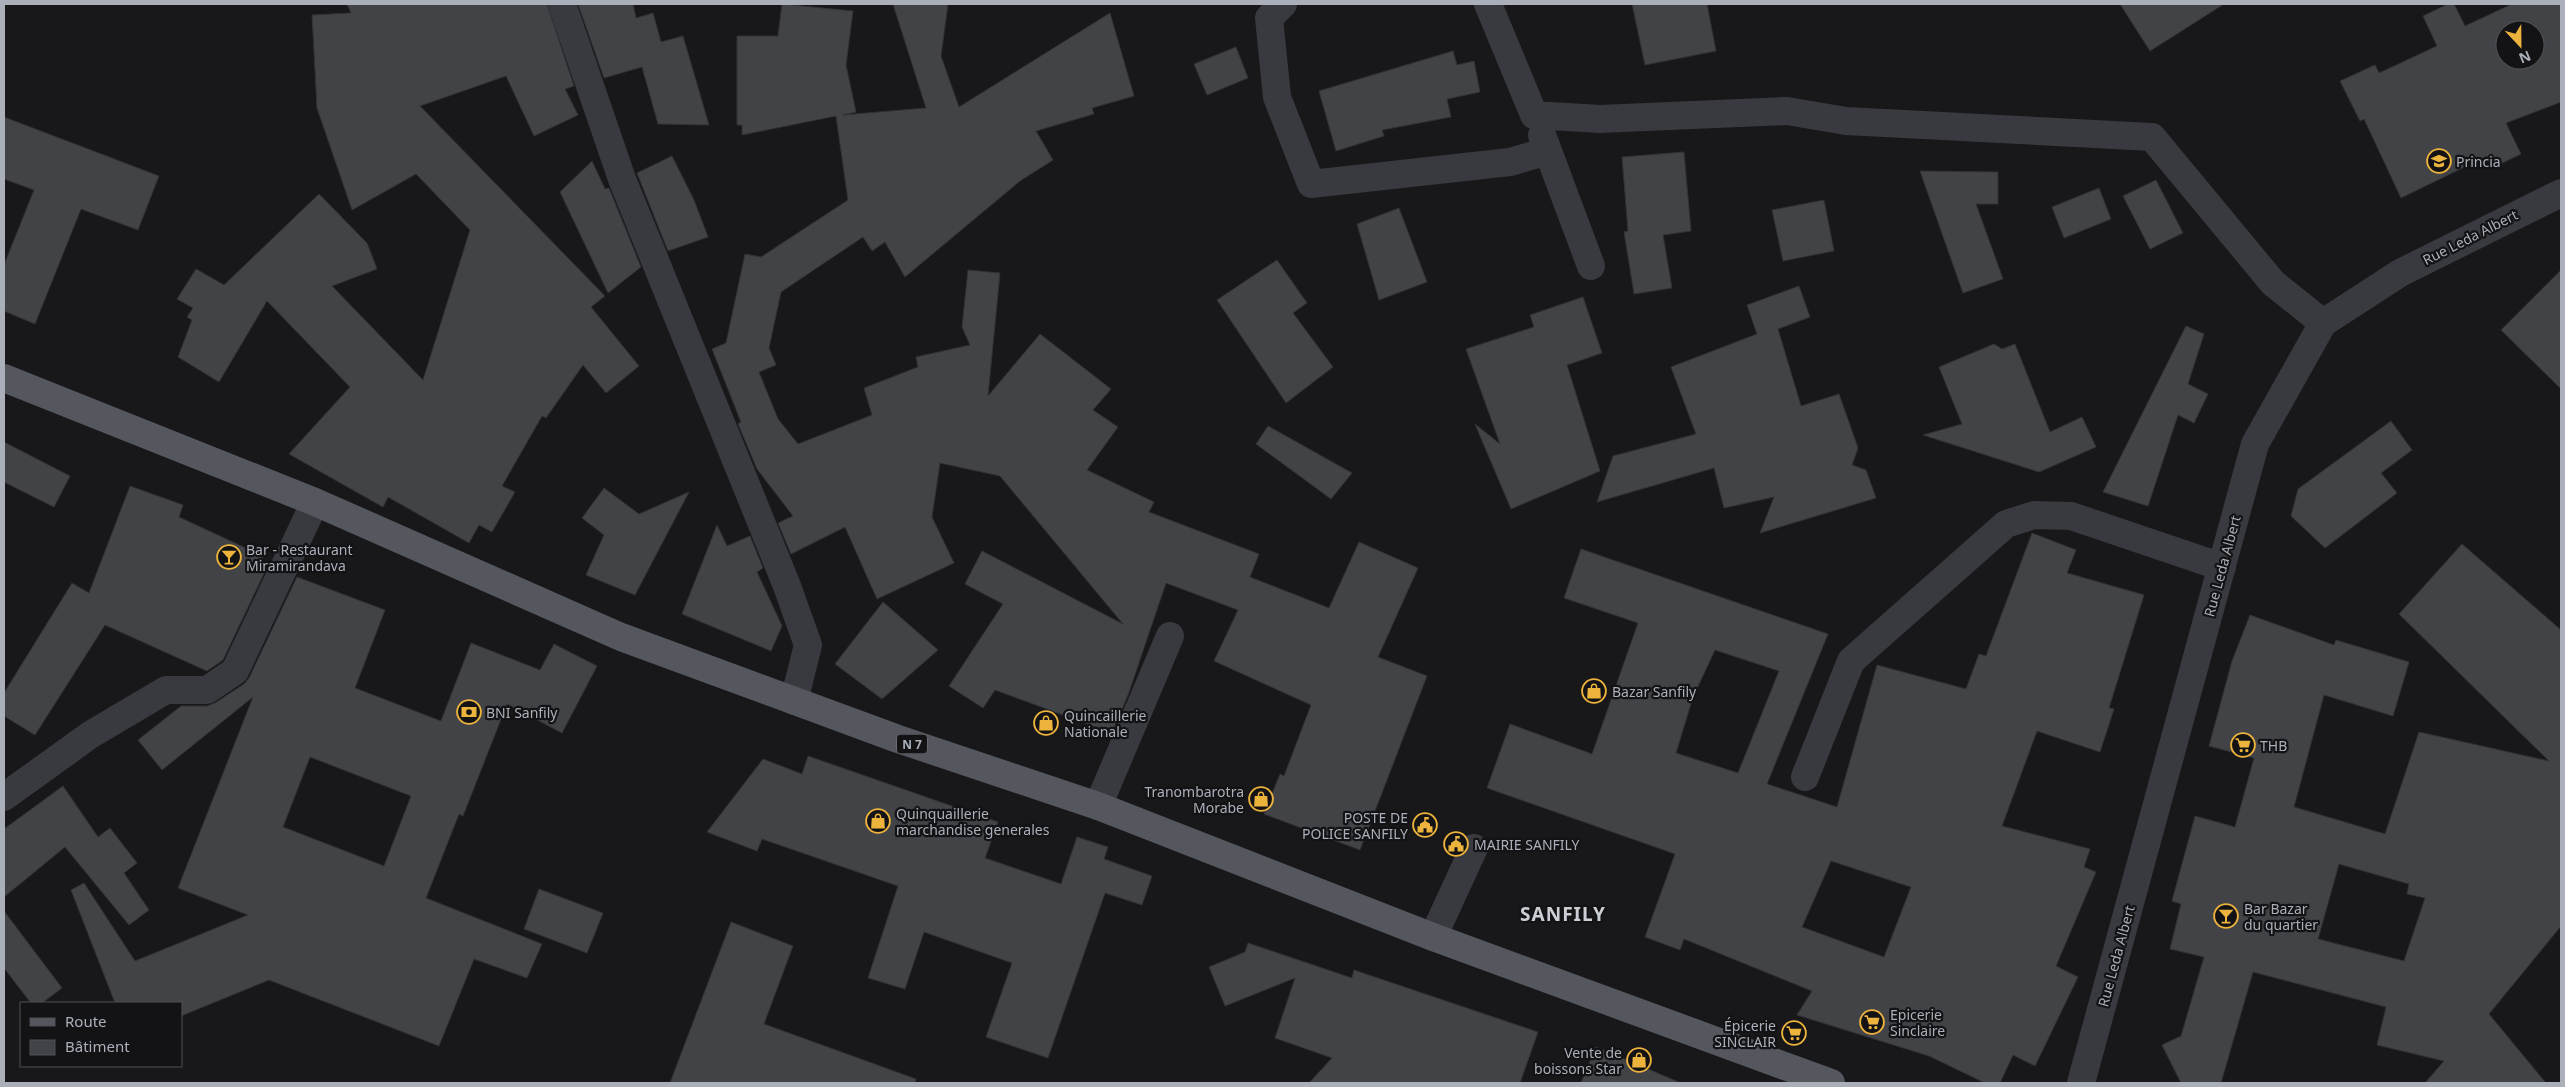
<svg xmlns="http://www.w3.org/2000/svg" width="2565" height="1087" font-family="'Noto Sans',sans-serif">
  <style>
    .building { fill: #424347; stroke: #323236; fill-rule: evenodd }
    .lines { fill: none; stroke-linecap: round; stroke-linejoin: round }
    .minor { stroke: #393a3f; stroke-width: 28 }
    .major { stroke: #55575e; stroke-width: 28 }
    .labels { text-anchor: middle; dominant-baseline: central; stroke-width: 4.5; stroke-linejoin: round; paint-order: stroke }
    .shield { fill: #131315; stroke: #7d8088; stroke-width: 1 }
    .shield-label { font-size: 12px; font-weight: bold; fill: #aaafb9 }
    .poi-label { font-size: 14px; fill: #aaafb9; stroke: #131315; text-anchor: start }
    .street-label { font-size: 14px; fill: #aaafb9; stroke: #131315 }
    .district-label { font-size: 19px; font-weight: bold; letter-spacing: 1px; fill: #cbced5; stroke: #131315 }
  </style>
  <rect width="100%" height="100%" fill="#18181a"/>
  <path class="building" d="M347,4h200l27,82 -9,3 13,26 -44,21 -28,-60 -86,30 185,190 -14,11 48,59 -33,27 -23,-28 -37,53 -4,-2 -40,70 13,6 -23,40 -13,-7 -10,18 -81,-46 -5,10 -94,-53 61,-67 -83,-86 -48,81 -41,-25 14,-37 -5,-3 6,-9 -16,-9 19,-30 28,16 95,-91 48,49 10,26 -45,17 91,94 47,-150 -54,-56 -64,36 -35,-102 -5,-93 39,-2z
    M578,4h55l3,14 17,-5 8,29 22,-6 26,89 -51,-1 -16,-57 -38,11z
    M782,4l71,7 -7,54 10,47 -13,3 83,-7 -33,-104h55l-7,52 18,51 151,-94 24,83 -42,12 2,6 -58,17 17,29 -33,21 -115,96 -20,-35 -13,9 -9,-14 -82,55 -12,56 7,17 -17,7 19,47 20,25 74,-29 -8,-27 54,-21 -2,-10 54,-12 -8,-18 6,-57 32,3 -12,123 52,-62 71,55 -18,21 25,17 -31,43 67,32 -5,10 110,42 -9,23 79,31 30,-66 59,26 -40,89 49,19 -67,174 -96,-36 16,-40 4,2 27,-71 -97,-44 24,-51 -72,-27 -38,112 -16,38 -117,-43 -12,18 -34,-22 54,-82 -38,-20 17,-33 141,73 -123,-148 -60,-13 -8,54 22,46 -77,36 -32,-72 -54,27 -13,-31 15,-7 -36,-47 -19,-45 3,-2 -29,-73 14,-6 19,-89 16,3 87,-57 -12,-84 -94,19v-10h-5v-89h41z
    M1632,4h75l9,47 -71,14z
    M2120,4h104l-74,47z
    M2448,4h6l11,22 47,-22h49v98l-55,21 15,31 -29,14 -5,-12 -86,42 -37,-79 -4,2 -20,-40 35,-16 4,8 58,-27 -14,-30zM2505,30h30v30h-30z
    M1236,47l12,31 -41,17 -13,-31z
    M1453,51l4,14 17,-4 6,31 -33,7 4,18 -69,13 2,6 -48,15 -17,-60z
    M4,117l155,59 -21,54 -57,-21 -46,115 -31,-13v-46l30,-75 -30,-11z
    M1684,152l7,79 -28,4 9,53 -38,6 -10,-62 4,-1 -6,-74z
    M672,156l22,44 14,37 -40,14 -31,-78z
    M592,161l13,28 4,-1 32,79 -33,26 -48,-101z
    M1920,171l78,1v32h-22l27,75 -40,14z
    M2156,180l27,53 -33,16 -27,-53z
    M2099,188l12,31 -47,19 -12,-31z
    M1824,200l10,51 -51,10 -11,-51z
    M1399,208l28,74 -48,18 -22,-76z
    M1277,260l30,43 -14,10 40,54 -47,36 -69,-103z
    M2561,270v119l-60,-59z
    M1799,286l11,31 -32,12 23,77 38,-12 19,54 -6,17 14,5 10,28 -116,35 14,-36 -50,11 -10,-40 -117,34 16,-46 83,-22 -25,-67 86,-33 -10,-29z
    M1583,297l19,56 -35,12 33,106 -89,38 -36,-85 25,20 -34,-95 68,-22 -4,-12z
    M2186,326l18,8 -16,50 20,10 -14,29 -16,-8 -30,91 -45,-14z
    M1994,344l8,5 13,-5 35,88 32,-15 14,30 -57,25 -116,-37 39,-11 -23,-57z
    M2391,421l21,29 -31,23 16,20 -72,55 -34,-32 7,-27z
    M1268,426l84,47 -21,26 -75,-55z
    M4,442l66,34 -16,31 -50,-25z
    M130,486l53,19 -4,12 84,39 -2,7 7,2 -45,95 -16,11 -102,-46 -70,110 -31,-19v-23l68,-110 17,10z
    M604,488l35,26 50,-22 -54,103 -49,-20 18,-40 -22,-17z
    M717,525l10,21 23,-10 13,32 -6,4 25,54 -11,25 -89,-37z
    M2032,533l44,17 -9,23 77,22 -35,113 5,1 -14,43 -63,-21 -35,95 88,23 -6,18 12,5 -40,94 22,11 -43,89 -22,-11 -13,28h-15l-56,-27 -132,-41 15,-24 -128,-52 -4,11 -35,-13 30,-83 -188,-66 23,-64 82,30 46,-131 -74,-25 17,-49 247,85 -61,150 70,23 40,-142 89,24 13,-35 7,2zM1715,650l64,21 -41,102 -62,-20 17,-56zM1831,861l80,26 -27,70 -82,-30z
    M2462,544l99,86v296l-72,88 57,69h-121l19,-22 -67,-16 9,-38 -133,-35 -32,111h-40l-19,-38 19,-9 23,-79 -34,-8 11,-45 -9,-3 23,-85 40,11 19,-69 -45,-12 23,-85 18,-46 84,30 2,-5 73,22 -16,54 -69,-21 -30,112 91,27 34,-102 130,29 -150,-147zM2339,864l70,20 -2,10 18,4 -21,63 -86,-22z
    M297,577l88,33 -30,78 86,33 30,-78 69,27 14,-26 43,22 -35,67 -55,-29 -44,112 -4,-2 -33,84 116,46 -15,34 -53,-19 -35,87 -170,-66 -88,36v-13h-66l-44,-113 13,-7 51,78 113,-46 -70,-27 75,-191 -91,73 -24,-30 43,-34h26l8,-3 29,-19 5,-6zM310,757l101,39 -27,70 -101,-39z
    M883,602l55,48 -56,49 -47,-35z
    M808,756l190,66 -13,36 76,26 16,-47 31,10 -4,12 48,17 -10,29 -37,-12 -57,165 -62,-21 26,-74 -88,-31 -19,57 -37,-11 30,-92 -136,-47 -5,12 -50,-19 56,-73 39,15z
    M63,786l35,51 12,-9 27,35 -13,10 25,37 -20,15 -64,-78 -61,50v-68z
    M539,889l64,24 -16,40 -63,-24z
    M4,911l58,77 -20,15h-11l-27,-35z
    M731,922l62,24 -29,78 152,55 -1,4h-245z
    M1248,943l104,35 2,-8 184,62 -18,51h-211l23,-25 -57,-20 20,-60 -70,28 -16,-39 36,-15z
    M1596,1047l85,36h-100z"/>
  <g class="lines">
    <path class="minor" d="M562,4l60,175 165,407 21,59 -14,56
      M1283,4l-14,14 8,79 34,87 199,-22 38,-11
      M1488,4l46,111 66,4 187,-8 59,10 306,16 121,146 50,40
      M1542,135l49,131
      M1805,777l46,-116 155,-137 28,-9 37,1 151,51
      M4,797l86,-62 76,-45h41l28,-19 80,-169
      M1098,806l72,-170
      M1433,937l41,-89
      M2081,1083l174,-639 68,-121 77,-50 161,-80"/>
    <path class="major" d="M4,378l311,124 306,135 277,102 200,67 335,131 398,146"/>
  </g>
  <defs>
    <g id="university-ring" transform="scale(1.25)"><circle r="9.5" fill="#131315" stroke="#ecb33d" stroke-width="1.5"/><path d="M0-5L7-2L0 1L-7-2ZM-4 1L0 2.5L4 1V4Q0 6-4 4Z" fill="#ecb33d"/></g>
    <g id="bar-ring" transform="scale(1.25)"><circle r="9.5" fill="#131315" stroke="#ecb33d" stroke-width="1.5"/><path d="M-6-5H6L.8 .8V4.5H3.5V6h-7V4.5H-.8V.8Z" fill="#ecb33d"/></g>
    <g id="shop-ring" transform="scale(1.25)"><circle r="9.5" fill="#131315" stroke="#ecb33d" stroke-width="1.5"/><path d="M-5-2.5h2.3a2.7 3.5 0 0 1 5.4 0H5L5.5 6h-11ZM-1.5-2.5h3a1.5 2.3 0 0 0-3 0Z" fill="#ecb33d"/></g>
    <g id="bank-ring" transform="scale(1.25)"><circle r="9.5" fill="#131315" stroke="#ecb33d" stroke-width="1.5"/><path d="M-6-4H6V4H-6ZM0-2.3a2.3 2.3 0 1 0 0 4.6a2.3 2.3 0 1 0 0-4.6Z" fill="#ecb33d"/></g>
    <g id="supermarket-ring" transform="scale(1.25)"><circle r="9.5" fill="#131315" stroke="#ecb33d" stroke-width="1.5"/><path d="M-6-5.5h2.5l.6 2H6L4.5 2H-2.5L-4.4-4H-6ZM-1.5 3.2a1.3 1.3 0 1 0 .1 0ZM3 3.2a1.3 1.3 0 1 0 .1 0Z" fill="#ecb33d"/></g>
    <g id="civic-ring" transform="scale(1.25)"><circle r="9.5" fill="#131315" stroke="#ecb33d" stroke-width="1.5"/><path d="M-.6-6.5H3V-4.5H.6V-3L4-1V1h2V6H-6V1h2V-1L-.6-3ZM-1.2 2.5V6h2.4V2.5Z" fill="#ecb33d"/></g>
  </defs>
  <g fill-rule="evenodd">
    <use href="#university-ring" x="2439" y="161"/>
    <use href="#bar-ring" x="229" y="557"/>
    <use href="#shop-ring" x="1594" y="691"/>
    <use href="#bank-ring" x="469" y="712"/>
    <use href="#shop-ring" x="1046" y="723"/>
    <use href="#supermarket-ring" x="2243" y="745"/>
    <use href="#shop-ring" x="1261" y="799"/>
    <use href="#shop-ring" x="878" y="821"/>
    <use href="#civic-ring" x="1425" y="825"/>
    <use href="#civic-ring" x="1456" y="844"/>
    <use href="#bar-ring" x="2226" y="916"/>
    <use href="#supermarket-ring" x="1872" y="1022"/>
    <use href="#supermarket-ring" x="1794" y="1033"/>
    <use href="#shop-ring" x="1639" y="1060"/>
  </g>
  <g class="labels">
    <rect class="shield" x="897" y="734.5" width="30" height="19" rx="4"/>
    <g class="shield-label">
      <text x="912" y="744">N 7</text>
    </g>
    <g class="poi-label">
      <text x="2456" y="161">Princia</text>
      <text x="246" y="549">Bar - Restaurant<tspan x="246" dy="16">Miramirandava</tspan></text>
      <text x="1612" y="691">Bazar Sanfily</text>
      <text x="486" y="712">BNI Sanfily</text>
      <text x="1064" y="715">Quincaillerie<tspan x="1064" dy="16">Nationale</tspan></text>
      <text x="2260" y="745">THB</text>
      <text x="1244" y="791" text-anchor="end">Tranombarotra<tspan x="1244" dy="16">Morabe</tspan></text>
      <text x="896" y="813">Quinquaillerie<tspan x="896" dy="16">marchandise generales</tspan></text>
      <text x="1408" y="817" text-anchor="end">POSTE DE<tspan x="1408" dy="16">POLICE SANFILY</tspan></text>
      <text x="1474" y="844">MAIRIE SANFILY</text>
      <text x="2244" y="908">Bar Bazar<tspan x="2244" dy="16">du quartier</tspan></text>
      <text x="1890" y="1014">Epicerie<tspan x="1890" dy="16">Sinclaire</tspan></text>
      <text x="1776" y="1025" text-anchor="end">Épicerie<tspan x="1776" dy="16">SINCLAIR</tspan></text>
      <text x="1622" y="1052" text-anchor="end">Vente de<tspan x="1622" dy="16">boissons Star</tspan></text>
    </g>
    <g class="street-label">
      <text transform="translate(2470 237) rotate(-27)">Rue Leda Albert</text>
      <text transform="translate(2222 566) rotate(-75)">Rue Leda Albert</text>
      <text transform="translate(2116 956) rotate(-75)">Rue Leda Albert</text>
    </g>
    <g class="district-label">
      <text x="1563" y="914">SANFILY</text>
    </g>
  </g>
  <rect width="2565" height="1087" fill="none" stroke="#aaafb9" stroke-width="10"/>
  <rect x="20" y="1002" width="162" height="65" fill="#131315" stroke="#4f5157"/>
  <rect x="30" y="1018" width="25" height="8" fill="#55575e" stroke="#4f5157"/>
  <text x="65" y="1027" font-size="15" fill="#aaafb9">Route</text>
  <rect x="30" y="1040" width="25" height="15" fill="#424347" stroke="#4f5157"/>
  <text x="65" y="1052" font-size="15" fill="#aaafb9">Bâtiment</text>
  <g transform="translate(2520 45) rotate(158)"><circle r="24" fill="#131315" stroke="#4f5157"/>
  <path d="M0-4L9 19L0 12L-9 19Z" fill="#ecb33d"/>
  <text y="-8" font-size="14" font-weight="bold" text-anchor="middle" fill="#aaafb9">N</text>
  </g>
</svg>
